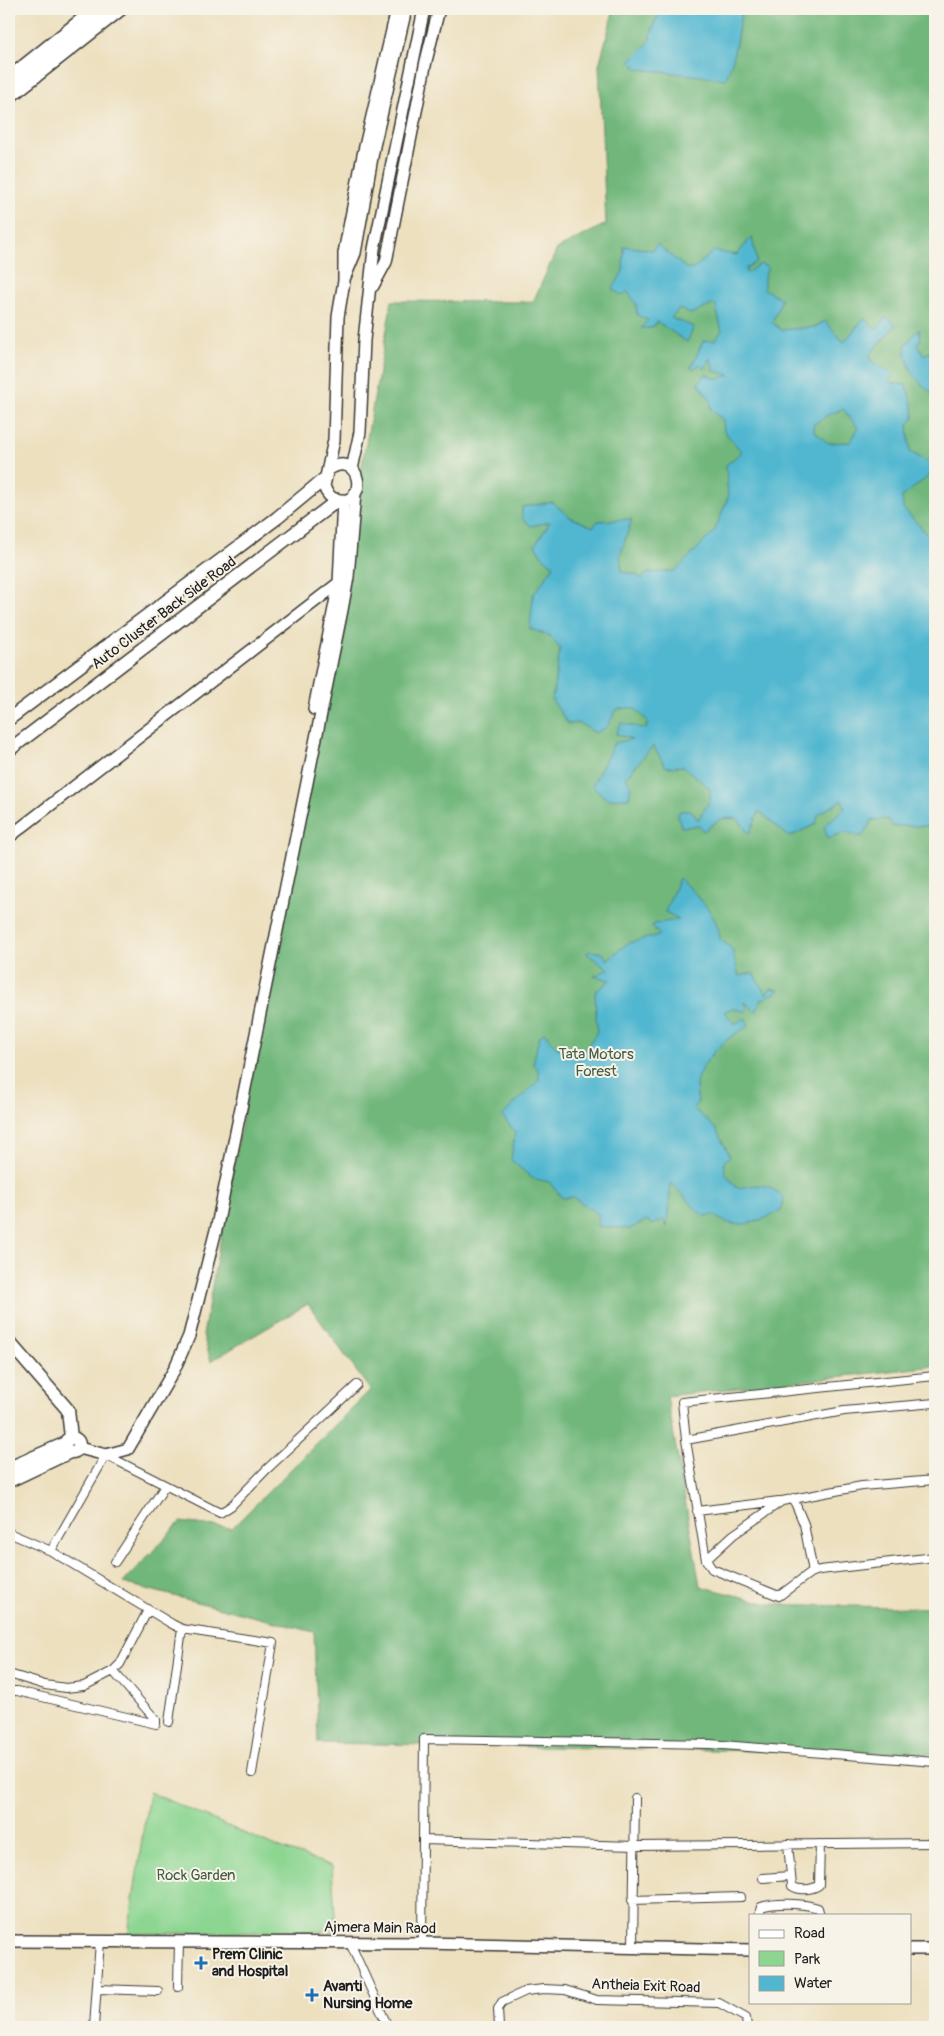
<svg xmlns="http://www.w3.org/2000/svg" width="944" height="2036" font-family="Pangolin,sans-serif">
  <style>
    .green { fill: #8cd692; stroke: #547957 }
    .forest { fill: #71b77c; stroke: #466a4c }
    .water { fill: #51b7d0; stroke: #366a76; fill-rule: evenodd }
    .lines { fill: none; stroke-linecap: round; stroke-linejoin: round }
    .street-casing { stroke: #3b3934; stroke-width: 10 }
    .secondary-casing { stroke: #3b3934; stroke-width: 14 }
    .primary-casing { stroke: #3b3934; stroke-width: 15 }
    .street { stroke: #fff; stroke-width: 8 }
    .secondary { stroke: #fff; stroke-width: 11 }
    .primary { stroke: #fff; stroke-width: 12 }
    .poi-dot { fill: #1f6fb2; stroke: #f7f3e8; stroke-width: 2 }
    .labels { text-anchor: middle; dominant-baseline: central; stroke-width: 4; stroke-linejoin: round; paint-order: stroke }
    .street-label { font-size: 15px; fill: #1c1c1c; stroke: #f7f3e8 }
    .park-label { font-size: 15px; fill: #435d45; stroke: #f7f3e8 }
    .poi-label { font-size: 15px; font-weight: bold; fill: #1c1c1c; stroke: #f7f3e8; text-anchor: start }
  </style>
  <rect width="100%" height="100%" fill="#f7f3e8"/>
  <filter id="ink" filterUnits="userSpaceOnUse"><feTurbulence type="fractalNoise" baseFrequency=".02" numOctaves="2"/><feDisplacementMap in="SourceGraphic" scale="10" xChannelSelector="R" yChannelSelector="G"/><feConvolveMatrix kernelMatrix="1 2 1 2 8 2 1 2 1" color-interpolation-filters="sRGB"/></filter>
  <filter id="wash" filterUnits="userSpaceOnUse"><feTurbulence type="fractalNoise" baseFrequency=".0096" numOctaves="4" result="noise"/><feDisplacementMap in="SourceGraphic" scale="20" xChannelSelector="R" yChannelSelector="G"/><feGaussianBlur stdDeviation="1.12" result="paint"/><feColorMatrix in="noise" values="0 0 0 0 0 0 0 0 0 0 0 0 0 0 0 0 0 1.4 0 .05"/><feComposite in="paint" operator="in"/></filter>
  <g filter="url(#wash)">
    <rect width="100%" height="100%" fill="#ede0bf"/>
    <path class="green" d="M149,1792l120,52 63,22 4,65 -208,3z"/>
    <path class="forest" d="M614,9h321v1357l-268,30 33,190 69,18 166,4v146l-617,-11 -4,-111 -191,-49 57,-61 52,6 138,-138 -62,-86 -97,57 -8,-26 189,-1034 141,1 24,-53 49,-25 -7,-159z"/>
    <path class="water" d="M665,9h77l-9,50 -7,20 -88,-10 -8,-8 19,-19 6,-21z
      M752,237l5,25 -11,6v5l14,-9 8,3 -4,11v11l18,10 -10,23 9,8 34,-3 10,-6 19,21 20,-24 12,11 11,-12 9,8 -26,29v6l24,15 -5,6 3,2 14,2 7,22 1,11 -6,6 2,28 18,10 6,10 -32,25 1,11 27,29 5,25 -1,264h-42l-4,-7 -16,1 -10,17c-14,-6 -21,-5 -34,2l-4,-13 21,-18 -3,-8 -24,15 -2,9 -27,13 -30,-26 -10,23 -12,-16 -17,1 -16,12 -6,-5 -17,1 -3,-13 2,-3 11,-1 7,10 12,-20v-11l-27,-23 -17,1 -13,-21 -28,32 6,5 -2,15 -22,1 -15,-13 22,-43 18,-4 -16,-5 5,-11 25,6 2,-8 -14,-13 -17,1 -10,18 -11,6 -17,-10 -11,1 -16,-24 8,-51 -10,-13 -20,-7 3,-34 21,-29 -12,-10 -7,-11 15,-23 -19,4 -9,-8v-11l30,-5 18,15 23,10 5,-6 34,-2 -12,37 2,16 14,2 6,5 5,-6 28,-2 39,-39 14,-34 -2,-33 16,-13 -18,-21 -1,-11 -12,-10 -1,-11 -12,-16 8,-9 11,5 13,-4 -16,-4 -4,-13 -5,11 -5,-5 -6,5 -3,-2 12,-26 12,-1 7,-9 -7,-27 -25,10 -11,-5 -8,9 23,9 -7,15 -30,-20 -5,6h-11l7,-8 -11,-5 -1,-11 -9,-13 -5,5 -9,-7 10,-18 1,-25 28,4 5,-6 30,25h6l21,-18 23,4zM843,409l15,19 -7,14 -23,1 -14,-12 -1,-6 13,-9z
      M919,329l2,11 -4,3 7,12 11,-5v56l-3,-13c-17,-12 -26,-27 -27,-48z
      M679,878c17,17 39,35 41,61l12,10 7,27 14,-3 13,21 5,-6 9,2 -19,10 -5,12 -11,-10 2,7 -2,3 -12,-4 -8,3 9,13 11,-6 4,8c-22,11 -43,30 -52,53 -2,6 0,16 1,23l-5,6 23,21 14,27 -6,6 1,11 12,15c22,-3 28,-7 46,9l-2,14c-21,10 -46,22 -67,4l-11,1 -32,-33 -4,44 -3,-8 -11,6 -6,-5 -18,9 -32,-3 2,-11 -26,-18 -11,1 -13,-16 -17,-4 -21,-18 4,-28 -13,-16 37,-36 -1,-11 -5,-5 6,-26 5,-6 13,16 24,8 16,-24 -2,-40 15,-12 -16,-4 15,-7 -22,-15 2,-3 14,2 4,7 21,-17 32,-8 -8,-8 2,-3 25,-5 -14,-7z"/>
  </g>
  <g filter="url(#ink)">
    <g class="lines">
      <g class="street-casing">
        <path id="street" d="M935,1376l-253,26 4,38 20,120 6,9 67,27 31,-23 10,-3 115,-13
          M686,1440l158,-29 91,-8
          M793,1498l11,26 9,48
          M697,1511l82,-10
          M9,1533l42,18 121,73 10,5 91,14 -21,130
          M51,1551l55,-96 114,58 11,-7 36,-37 90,-84
          M706,1560l27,-25 49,-34 80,-15 73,-6
          M115,1562l50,-76
          M9,1674l36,11 21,3 18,-2 29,-15 7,-7 28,-54
          M9,1696l3,-5h5l139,33v-4l-43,-49
          M169,1722l13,-93
          M423,1840l212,6 300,-3
          M788,1844l4,42c7,5 20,4 27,-1l1,-41
          M763,1878l27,-2
          M632,1900l109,-3
          M759,1915l2,-8c15,-5 42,-4 57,1l2,7
          M350,1943l38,84
          M422,1943l2,-204 286,5 225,18
          M633,1947l2,-149
          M178,1987l1,-45
          M98,1989l60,2
          M94,2027l6,-86
          M499,2027l-1,-18 4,-7 24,-11 18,-2 21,1 32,10 122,3 27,15 1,9"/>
      </g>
      <g class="secondary-casing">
        <path id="secondary" d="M9,77l85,-68
          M9,87l97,-78
          M9,98l113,-89
          M345,277l10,-24 19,-107 32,-137
          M373,286l13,-24 40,-201 13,-52
          M352,469l8,-37 4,-92 10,-91 50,-240
          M328,470c33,-23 42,37 9,30 -7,-2 -11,-7 -13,-14l10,-46 4,-123 6,-36v-28l19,-98 34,-146
          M314,709l25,-126 4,-83
          M9,837l331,-255
          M79,1448l27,7 22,-6 46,-79 15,-34 28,-110 125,-616 6,-33 7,-84
          M9,1941l413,2 328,7
          M910,1949h25"/>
      </g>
      <g class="primary-casing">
        <path id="primary" d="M9,719l268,-201 46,-38
          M9,750l329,-250
          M9,1342l59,68 3,28
          M65 1445a7 7 0 1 1 14 0a7 7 0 1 1-14 0Z
          M9,1468l57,-25
          M9,1481l61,-29"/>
      </g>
      <use href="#street" class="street"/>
      <use href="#secondary" class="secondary"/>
      <use href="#primary" class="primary"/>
    </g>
  </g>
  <g class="poi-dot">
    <path d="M198.5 1955.5h5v5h5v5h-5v5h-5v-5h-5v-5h5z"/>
    <path d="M309.5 1987.5h5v5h5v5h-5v5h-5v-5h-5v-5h5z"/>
  </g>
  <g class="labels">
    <g class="street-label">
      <text transform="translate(164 613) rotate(-37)">Auto Cluster Back Side Road</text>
      <text transform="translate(380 1928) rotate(1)">Ajmera Main Raod</text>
      <text transform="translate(646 1986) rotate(2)">Antheia Exit Road</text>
    </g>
    <g class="park-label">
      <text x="596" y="1054">Tata Motors<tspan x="596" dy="17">Forest</tspan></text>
      <text x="196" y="1875">Rock Garden</text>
    </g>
    <g class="poi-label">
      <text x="212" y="1954">Prem Clinic<tspan x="212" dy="17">and Hospital</tspan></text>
      <text x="323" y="1986">Avanti<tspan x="323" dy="17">Nursing Home</tspan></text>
    </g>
  </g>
  <rect width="944" height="2036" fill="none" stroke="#f7f3e8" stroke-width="30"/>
  <rect x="749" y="1914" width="162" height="90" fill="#f7f3e8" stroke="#9f9d96"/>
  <rect x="759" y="1930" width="25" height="8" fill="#ffffff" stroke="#9f9d96"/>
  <text x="794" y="1938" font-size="15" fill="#1c1c1c">Road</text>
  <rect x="759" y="1951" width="25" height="15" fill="#8cd692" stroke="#9f9d96"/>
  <text x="794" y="1964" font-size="15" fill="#1c1c1c">Park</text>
  <rect x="759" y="1976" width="25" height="15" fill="#51b7d0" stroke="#9f9d96"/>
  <text x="794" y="1988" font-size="15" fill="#1c1c1c">Water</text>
</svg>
